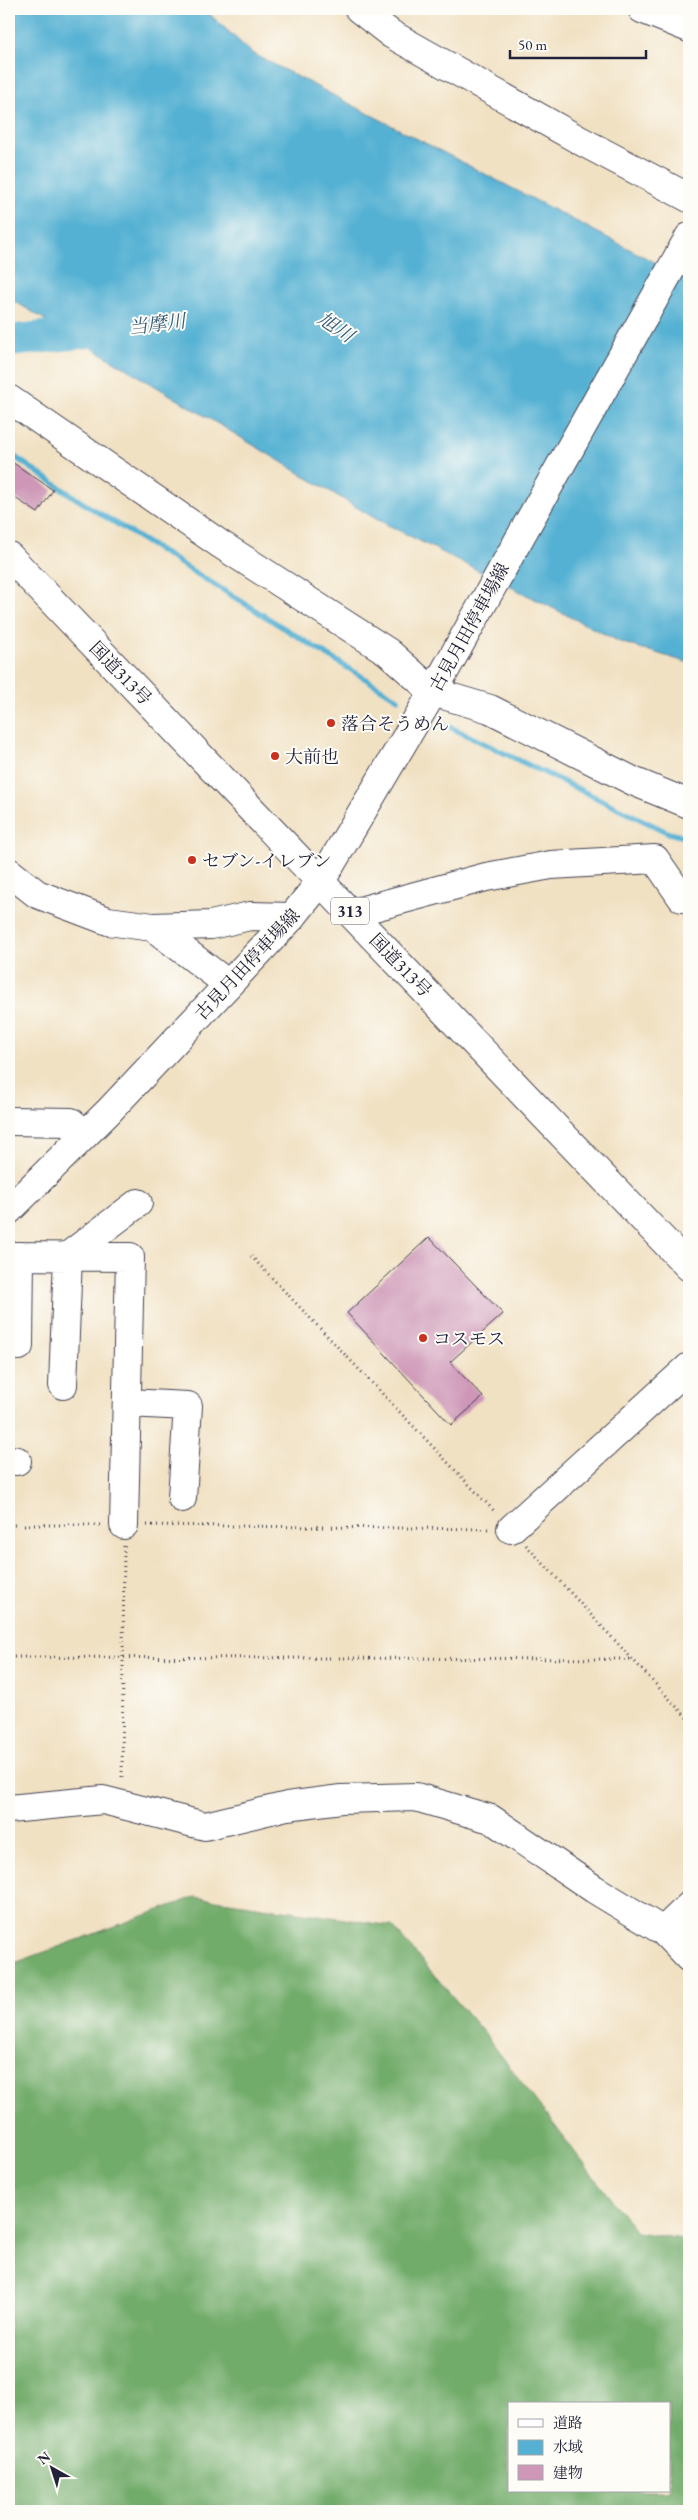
<svg xmlns="http://www.w3.org/2000/svg" width="698" height="2520" font-family="'EB Garamond','Noto Serif JP',serif">
  <style>
    .forest { fill: #72ac6a; stroke: #4a6752; fill-rule: evenodd }
    .water { fill: #55b1d3; stroke: #3c6a87 }
    .lines { fill: none; stroke-linecap: round; stroke-linejoin: round }
    .stream { stroke: #55b1d3; stroke-width: 5.5 }
    .river { stroke: #55b1d3; stroke-width: 32 }
    .building { fill: #ce97b7 }
    .minor-casing { stroke: #413f4f; stroke-width: 30 }
    .major-casing { stroke: #413f4f; stroke-width: 30 }
    .highway-casing { stroke: #413f4f; stroke-width: 30 }
    .path { stroke: #413f4f; stroke-width: 3; stroke-dasharray: 1 4; stroke-linecap: butt }
    .minor { stroke: #fff; stroke-width: 28 }
    .major { stroke: #fff; stroke-width: 28 }
    .highway { stroke: #fff; stroke-width: 28 }
    .poi-dot { fill: #c8321e; stroke: #fdfcf7; stroke-width: 2 }
    .labels { text-anchor: middle; dominant-baseline: central; stroke-width: 4; stroke-linejoin: round; paint-order: stroke }
    .shield { fill: #fdfcf7; stroke: #646373; stroke-width: 1 }
    .shield-label { font-size: 16px; font-weight: bold; fill: #22223b }
    .street-label { font-size: 18px; fill: #22223b; stroke: #fdfcf7 }
    .poi-label { font-size: 18px; fill: #22223b; stroke: #fdfcf7; text-anchor: start }
    .water-label { font-size: 19px; font-style: italic; fill: #365b78; stroke: #fdfcf7 }
  </style>
  <rect width="100%" height="100%" fill="#fdfcf7"/>
  <filter id="ink" filterUnits="userSpaceOnUse"><feTurbulence type="fractalNoise" baseFrequency=".02" numOctaves="2"/><feDisplacementMap in="SourceGraphic" scale="10" xChannelSelector="R" yChannelSelector="G"/><feConvolveMatrix kernelMatrix="1 2 1 2 8 2 1 2 1" color-interpolation-filters="sRGB"/></filter>
  <filter id="wash" filterUnits="userSpaceOnUse"><feTurbulence type="fractalNoise" baseFrequency=".0096" numOctaves="4" result="noise"/><feDisplacementMap in="SourceGraphic" scale="20" xChannelSelector="R" yChannelSelector="G"/><feGaussianBlur stdDeviation="1.12" result="paint"/><feColorMatrix in="noise" values="0 0 0 0 0 0 0 0 0 0 0 0 0 0 0 0 0 1.4 0 .05"/><feComposite in="paint" operator="in"/></filter>
  <g filter="url(#wash)">
    <rect width="100%" height="100%" fill="#f1e1c3"/>
    <path class="forest" d="M195,1897l197,29 92,107 152,199 53,8v271h-680v-546zM509,2404h160v87h-160z"/>
    <path class="water" d="M9,9h195l48,44 437,227v383l-69,-21 -244,-123 -367,-221z"/>
    <g class="lines">
      <path class="stream" d="M9,453l74,50 315,196
        M448,726l221,107 20,5"/>
      <path class="river" d="M9,341l105,-12"/>
    </g>
    <g id="blocks">
      <path class="building" d="M9,460l44,30 -15,23 -29,-19z
        M429,1237l74,77 -53,48 33,35 -32,28 -104,-112z"/>
    </g>
  </g>
  <g filter="url(#ink)">
    <use href="#blocks" fill-opacity="0" stroke="#413f4f" stroke-width="1"/>
    <g class="lines">
      <g class="minor-casing">
        <path id="minor" d="M359,9l32,25 190,107 108,57
          M642,9l47,19
          M9,399l211,145 168,108 45,40 57,17 145,73 54,22
          M9,872l28,22 71,27 45,6 58,-2 39,-9 42,1
          M352,913l134,-36 65,-12 104,-6 27,39 7,1
          M153,927l75,57
          M9,1121l62,1 14,12
          M9,1256l121,1 -6,268
          M19,1346l1,-90
          M63,1385l5,-129 70,-53
          M127,1403l61,3 -6,92
          M9,1460l8,1
          M511,1529l178,-162
          M9,1809l94,-9 102,26 82,-20 54,-7 75,-2 75,22 103,70 69,42 26,27
          M663,1931l26,-25"/>
      </g>
      <g class="major-casing">
        <path id="major" d="M9,1210l99,-98 184,-195 29,-36 112,-189 256,-455"/>
      </g>
      <g class="highway-casing">
        <path id="highway" d="M9,556l680,711"/>
      </g>
      <path class="path" d="M251,1256l245,257
        M9,1525h94
        M147,1525l343,4
        M526,1545l163,175
        M9,1657l623,2
        M122,1782l2,-236"/>
      <use href="#minor" class="minor"/>
      <use href="#major" class="major"/>
      <use href="#highway" class="highway"/>
    </g>
  </g>
  <g class="poi-dot">
    <circle cx="331" cy="723" r="5"/>
    <circle cx="275" cy="756" r="5"/>
    <circle cx="192" cy="860" r="5"/>
    <circle cx="423" cy="1338" r="5"/>
  </g>
  <g class="labels">
    <rect class="shield" x="331" y="897.5" width="38" height="27" rx="4"/>
    <g class="shield-label">
      <text x="350" y="911">313</text>
    </g>
    <g class="street-label">
      <text transform="translate(469 627) rotate(-61)">古見月田停車場線</text>
      <text transform="translate(121 673) rotate(46)">国道313号</text>
      <text transform="translate(247 964) rotate(-47)">古見月田停車場線</text>
      <text transform="translate(401 965) rotate(46)">国道313号</text>
    </g>
    <g class="poi-label">
      <text x="341" y="723">落合そうめん</text>
      <text x="285" y="756">大前也</text>
      <text x="202" y="860">セブン-イレブン</text>
      <text x="433" y="1338">コスモス</text>
    </g>
    <g class="water-label">
      <text transform="translate(157 324) rotate(-7)">当摩川</text>
      <text transform="translate(336 327) rotate(34)">旭川</text>
    </g>
  </g>
  <rect width="698" height="2520" fill="none" stroke="#fdfcf7" stroke-width="30"/>
  <rect x="508" y="2402" width="162" height="90" fill="#fdfcf7" stroke="#a5a5ac"/>
  <rect x="518" y="2419" width="25" height="8" fill="#ffffff" stroke="#a5a5ac"/>
  <text x="553" y="2428" font-size="15" fill="#22223b">道路</text>
  <rect x="518" y="2440" width="25" height="15" fill="#55b1d3" stroke="#a5a5ac"/>
  <text x="553" y="2452" font-size="15" fill="#22223b">水域</text>
  <rect x="518" y="2465" width="25" height="15" fill="#ce97b7" stroke="#a5a5ac"/>
  <text x="553" y="2478" font-size="15" fill="#22223b">建物</text>
  <g transform="translate(52 2468) rotate(321)" stroke="#fdfcf7" stroke-width="4" paint-order="stroke">
  <path d="M0-4L9 19L0 12L-9 19Z" fill="#22223b"/>
  <text y="-8" font-size="14" font-weight="bold" text-anchor="middle" fill="#22223b">N</text>
  </g>
  <path d="M510 50v8h136v-8" fill="none" stroke="#22223b" stroke-width="2.5"/>
  <text x="518" y="50" font-size="15" fill="#22223b" stroke="#fdfcf7" stroke-width="4" paint-order="stroke">50 m</text>
</svg>
